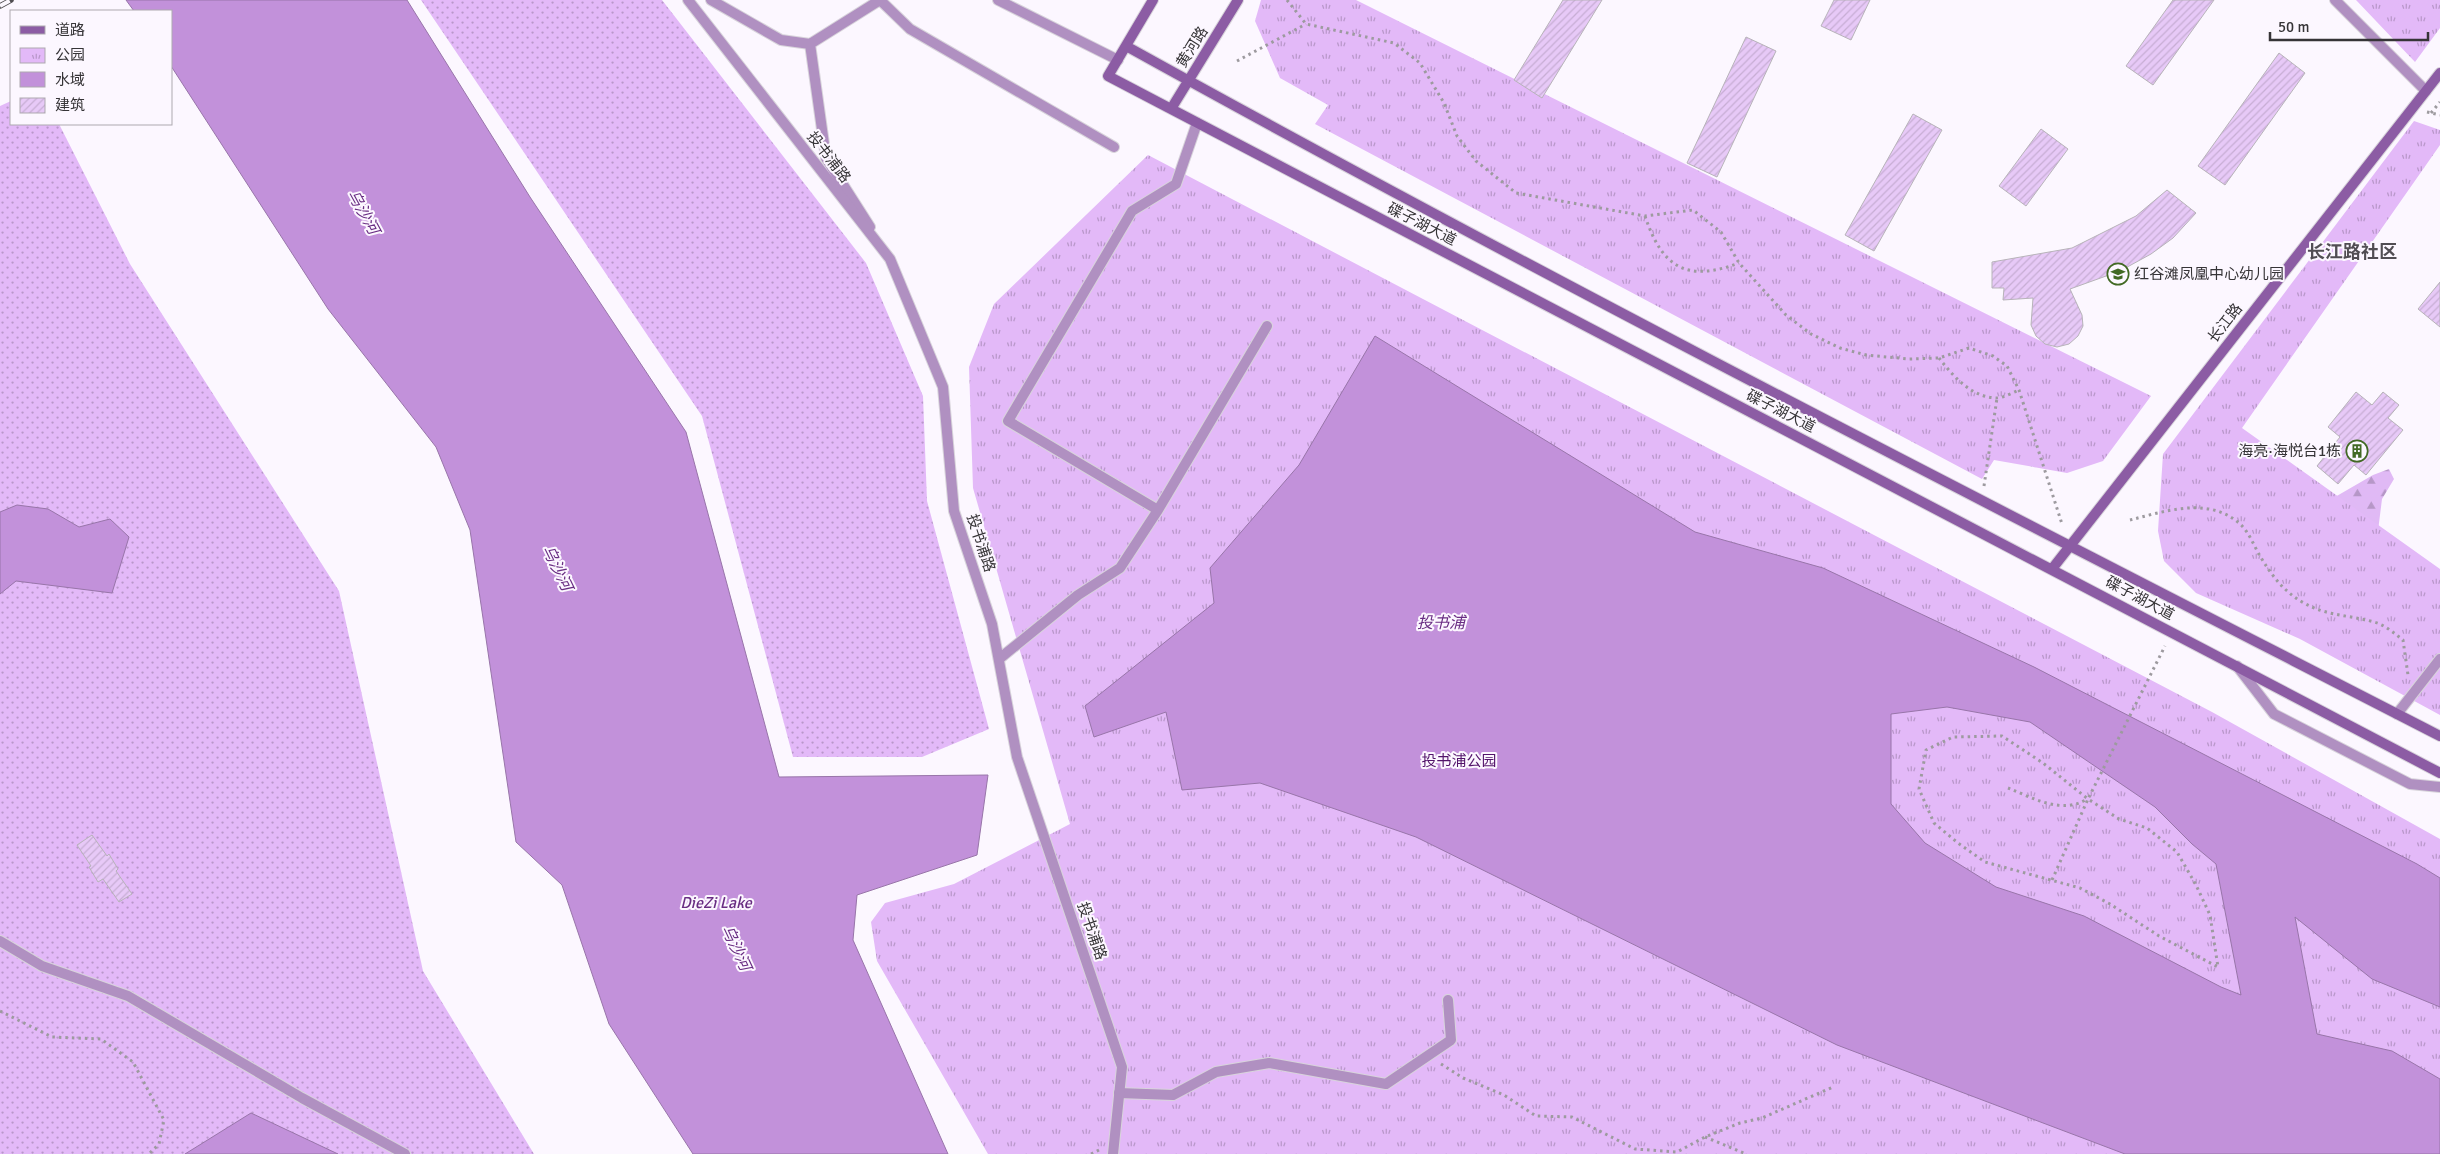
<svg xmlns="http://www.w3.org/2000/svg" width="2440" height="1154" font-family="Signika,'Noto Sans SC',sans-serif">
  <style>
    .grass { fill: url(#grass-dots) }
    .forest { fill: url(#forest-firs) }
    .park { fill: url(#park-tufts) }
    .water { fill: #c291da; stroke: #9875a9; fill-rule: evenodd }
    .building { fill: url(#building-hatch); stroke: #b7b3b9 }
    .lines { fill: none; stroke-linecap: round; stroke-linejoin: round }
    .lane-casing { stroke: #d8d4db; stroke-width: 12 }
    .street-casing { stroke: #d8d4db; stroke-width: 12 }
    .secondary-casing { stroke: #d8d4db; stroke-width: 12 }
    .path { stroke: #9d9a9f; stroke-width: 3; stroke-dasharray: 2.5 4; stroke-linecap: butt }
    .lane { stroke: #b090c1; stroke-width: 10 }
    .street { stroke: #b090c1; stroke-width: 10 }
    .secondary { stroke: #8c5ca4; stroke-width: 10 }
    .rail-casing { stroke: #504d51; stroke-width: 5.5 }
    .rail { stroke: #fcf7ff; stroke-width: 4; stroke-dasharray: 11; stroke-linecap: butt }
    .labels { text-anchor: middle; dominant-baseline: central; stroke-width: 4; stroke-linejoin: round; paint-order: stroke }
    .street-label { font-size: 15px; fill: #363437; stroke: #fcf7ff }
    .poi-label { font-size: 15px; fill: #363437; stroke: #fcf7ff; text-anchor: start }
    .park-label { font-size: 15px; fill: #52136a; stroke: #fcf7ff }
    .water-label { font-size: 16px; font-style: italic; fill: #692d83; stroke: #fcf7ff }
    .quarter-label { font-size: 18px; font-weight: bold; fill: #514d53; stroke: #fcf7ff }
  </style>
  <defs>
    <pattern id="grass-dots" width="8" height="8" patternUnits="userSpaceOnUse" patternTransform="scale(1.25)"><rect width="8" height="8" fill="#e3b9f8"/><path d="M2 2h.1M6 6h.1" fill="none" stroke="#b997ca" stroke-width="1.8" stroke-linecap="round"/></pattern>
    <pattern id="forest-firs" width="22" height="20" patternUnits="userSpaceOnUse" patternTransform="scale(1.25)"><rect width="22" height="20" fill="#e0b9f5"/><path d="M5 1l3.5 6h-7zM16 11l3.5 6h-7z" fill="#b697c7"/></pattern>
    <pattern id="park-tufts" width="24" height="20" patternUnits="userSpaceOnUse" patternTransform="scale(1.25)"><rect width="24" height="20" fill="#e3b9f8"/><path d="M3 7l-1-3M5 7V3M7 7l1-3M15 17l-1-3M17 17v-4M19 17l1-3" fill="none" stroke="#b997ca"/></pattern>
    <pattern id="building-hatch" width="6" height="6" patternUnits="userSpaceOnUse" patternTransform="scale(1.25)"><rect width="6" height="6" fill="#e7c9f7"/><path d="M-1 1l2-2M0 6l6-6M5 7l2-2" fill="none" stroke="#c7add4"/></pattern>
  </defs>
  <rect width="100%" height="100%" fill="#fcf7ff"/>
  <path class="grass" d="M421,0h241l204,263 57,133 4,105 62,228 -67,28h-129l-91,-341z
    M11,101v23h48l71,140 209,327 84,380 111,183h-534v-1048z"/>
  <path class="forest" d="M2389,469l5,10 -12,20 -4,32 -43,-34 38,-22z"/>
  <path class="park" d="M1261,0h95l795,396 -48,65 -36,12 -73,-13 -12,19 -667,-355 13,-19 -48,-27 -25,-57z
    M2356,0h84v28l-25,34z
    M2414,121l26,9v15l-198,283 198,141v146l-140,-76 -104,-46 -32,-32 -6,-30 5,-77z
    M1148,155l1064,557 228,127v315h-1452l-111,-193 -6,-39 14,-19 69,-19 116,-60 -97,-336 -4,-121 25,-63z"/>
  <path class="water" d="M126,0h281l123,197 156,235 93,345 209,-2 -11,80 -120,40 -4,45 95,214h-255l-84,-130 -47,-139 -46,-43 -46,-312 -34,-83 -108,-138 -157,-243v-55h-37z
    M1375,336l320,196 128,36 211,99 383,197 23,14v129l-68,-28 -77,-62 22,117 75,17 48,28v75h-315l-288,-109 -421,-208 -156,-54 -78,7 -16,-78 -72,25 -9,-31 129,-103 -4,-35 89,-103zM1947,707l83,15 125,85 37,37 24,20 25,131 -20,-8 -137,-71 -88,-29 -71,-44 -34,-39v-90z
    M17,505l31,4 31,18 31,-8 19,18 -17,56 -96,-12 -16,13v-82z
    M251,1113l87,41h-153z"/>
  <path class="building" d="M1563,0h39l-60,98 -28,-18z
    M1834,0h36l-19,40 -30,-14z
    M2173,0h41l-61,85 -27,-19z
    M1746,37l30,14 -59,126 -30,-14z
    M2279,53l26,20 -80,112 -27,-19z
    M1913,114l29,16 -68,121 -29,-16z
    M2041,129l27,20 -42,57 -27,-20z
    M2167,190l29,23 -23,25 -22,16 -31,17 -50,18 12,26 1,11 -5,10 -9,8 -12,3 -12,-3 -9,-8 -5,-11 2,-27 -30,2 1,-12h-12v-26l80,-14 64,-32z
    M2440,282v45l-22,-18z
    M2356,392l16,13 11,-13 16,13 -11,13 15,12 -37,45 -12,-10 -16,19 -21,-18 23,-29 -12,-10z
    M92,835l15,21 2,-2 9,15 -2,2 16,23 -13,8 -16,-23 -5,3 -9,-15 2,-1 -14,-21z"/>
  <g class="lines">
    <g class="lane-casing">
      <path id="lane" d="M711,0l70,40 29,4 16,114 44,69
        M880,0l30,29 204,118
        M998,0l120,60
        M810,44l70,-44
        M2237,666l37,48 136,70 30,3
        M0,941l42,25 86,30 174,102 103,56
        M1119,1093l54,2 43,-23 53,-9 117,21 65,-44 -3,-40"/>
    </g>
    <g class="street-casing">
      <path id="street" d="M688,0l202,259 53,128 11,124 38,113 25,133 105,310 -9,87
        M2335,0l91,91
        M1158,510l-150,-89 124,-210 44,-27 21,-61
        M999,659l79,-64 42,-27 38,-58 109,-184
        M2397,714l43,-55"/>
    </g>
    <g class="secondary-casing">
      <path id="secondary" d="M1153,0l-45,76 1332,697
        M1126,46c433,240 874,464 1314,690
        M1171,109l67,-109
        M2052,569l388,-496"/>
    </g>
    <path class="path" d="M1287,0l19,24 88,19 26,20 24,40 13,33 19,25 40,32 129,23 48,-6 28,22 18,31 47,52 25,19 29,14 26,7 43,4 30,-1 30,-10 24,8 14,10 12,24 43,134
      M1237,61l69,-37
      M2427,112l13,3
      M2431,113l9,-11
      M1645,216c17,51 41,67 94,47
      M1939,358c14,18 32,39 57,40 7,0 16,-5 23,-8
      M1984,486l13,-88
      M2130,520c36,-9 79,-24 110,4 9,8 14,22 20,32 12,20 24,36 44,47 22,13 46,12 70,19 11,3 20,11 29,18l5,35
      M2008,788c25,10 54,27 79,11
      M2052,880l36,-81 31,20 28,9 30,24 19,33 14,30 8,52 -59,-31 -49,-32 -30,-16 -95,-26 -27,-19 -24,-20 -15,-34 7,-39 27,-13 49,-1 41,27 45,36 77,-153
      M0,1011l52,26 49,2 32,23 31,58 -5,24 -10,10
      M1441,1064l22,14 41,17 32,21 36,1 63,32 42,3 28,-15 35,-14 22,-5 71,-31
      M1705,1137l41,17
      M1091,1154l8,-4"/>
    <use href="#lane" class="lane"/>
    <use href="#street" class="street"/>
    <use href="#secondary" class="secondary"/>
    <g class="rail-casing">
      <path id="rail" d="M0,6l11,-6"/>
    </g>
    <use href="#rail" class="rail"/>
  </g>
  <defs>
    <g id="school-ring" transform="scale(1.125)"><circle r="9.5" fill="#fcf7ff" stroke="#426924" stroke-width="1.5"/><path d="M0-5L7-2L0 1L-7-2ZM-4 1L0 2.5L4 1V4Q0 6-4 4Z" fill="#426924"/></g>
    <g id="building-ring" transform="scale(1.125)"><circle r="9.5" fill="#fcf7ff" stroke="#426924" stroke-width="1.5"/><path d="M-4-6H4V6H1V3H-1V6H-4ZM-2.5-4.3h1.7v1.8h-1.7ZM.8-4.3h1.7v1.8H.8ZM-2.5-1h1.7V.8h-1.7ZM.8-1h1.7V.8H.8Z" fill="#426924"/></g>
  </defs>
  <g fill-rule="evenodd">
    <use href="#school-ring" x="2118" y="274"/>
    <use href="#building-ring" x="2357" y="451"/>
  </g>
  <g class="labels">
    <g class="street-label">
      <text transform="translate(1192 47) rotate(-58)">黄河路</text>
      <text transform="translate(829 157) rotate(52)">投书浦路</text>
      <text transform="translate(1422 224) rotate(27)">碟子湖大道</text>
      <text transform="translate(2225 323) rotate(-52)">长江路</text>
      <text transform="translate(1781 411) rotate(27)">碟子湖大道</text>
      <text transform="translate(981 543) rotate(72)">投书浦路</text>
      <text transform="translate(2140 598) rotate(28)">碟子湖大道</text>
      <text transform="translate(1092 931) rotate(71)">投书浦路</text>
    </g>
    <g class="poi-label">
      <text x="2134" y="274">红谷滩凤凰中心幼儿园</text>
      <text x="2341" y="451" text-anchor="end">海亮·海悦台1栋</text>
    </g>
    <g class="park-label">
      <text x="1459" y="761">投书浦公园</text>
    </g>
    <g class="water-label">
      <text transform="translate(363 212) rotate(61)">乌沙河</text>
      <text transform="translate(557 568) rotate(64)">乌沙河</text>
      <text x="1441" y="623">投书浦</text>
      <text x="716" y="903">DieZi Lake</text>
      <text transform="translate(736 948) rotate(65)">乌沙河</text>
    </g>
    <g class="quarter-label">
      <text x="2352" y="252">长江路社区</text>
    </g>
  </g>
  <rect x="10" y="10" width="162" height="115" fill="#fcf7ff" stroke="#ada9af"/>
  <rect x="20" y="26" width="25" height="8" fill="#8c5ca4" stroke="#ada9af"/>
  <text x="55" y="35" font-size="15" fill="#363437">道路</text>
  <rect x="20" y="48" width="25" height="15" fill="url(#park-tufts)" stroke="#ada9af"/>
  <text x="55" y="60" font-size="15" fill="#363437">公园</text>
  <rect x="20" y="72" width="25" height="15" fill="#c291da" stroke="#ada9af"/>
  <text x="55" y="85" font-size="15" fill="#363437">水域</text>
  <rect x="20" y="98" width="25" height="15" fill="url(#building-hatch)" stroke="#ada9af"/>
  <text x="55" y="110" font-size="15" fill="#363437">建筑</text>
  <path d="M2270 32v8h158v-8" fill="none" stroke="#363437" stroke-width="2.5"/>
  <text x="2278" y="32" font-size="15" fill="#363437" stroke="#fcf7ff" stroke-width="4" paint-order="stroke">50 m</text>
</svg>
